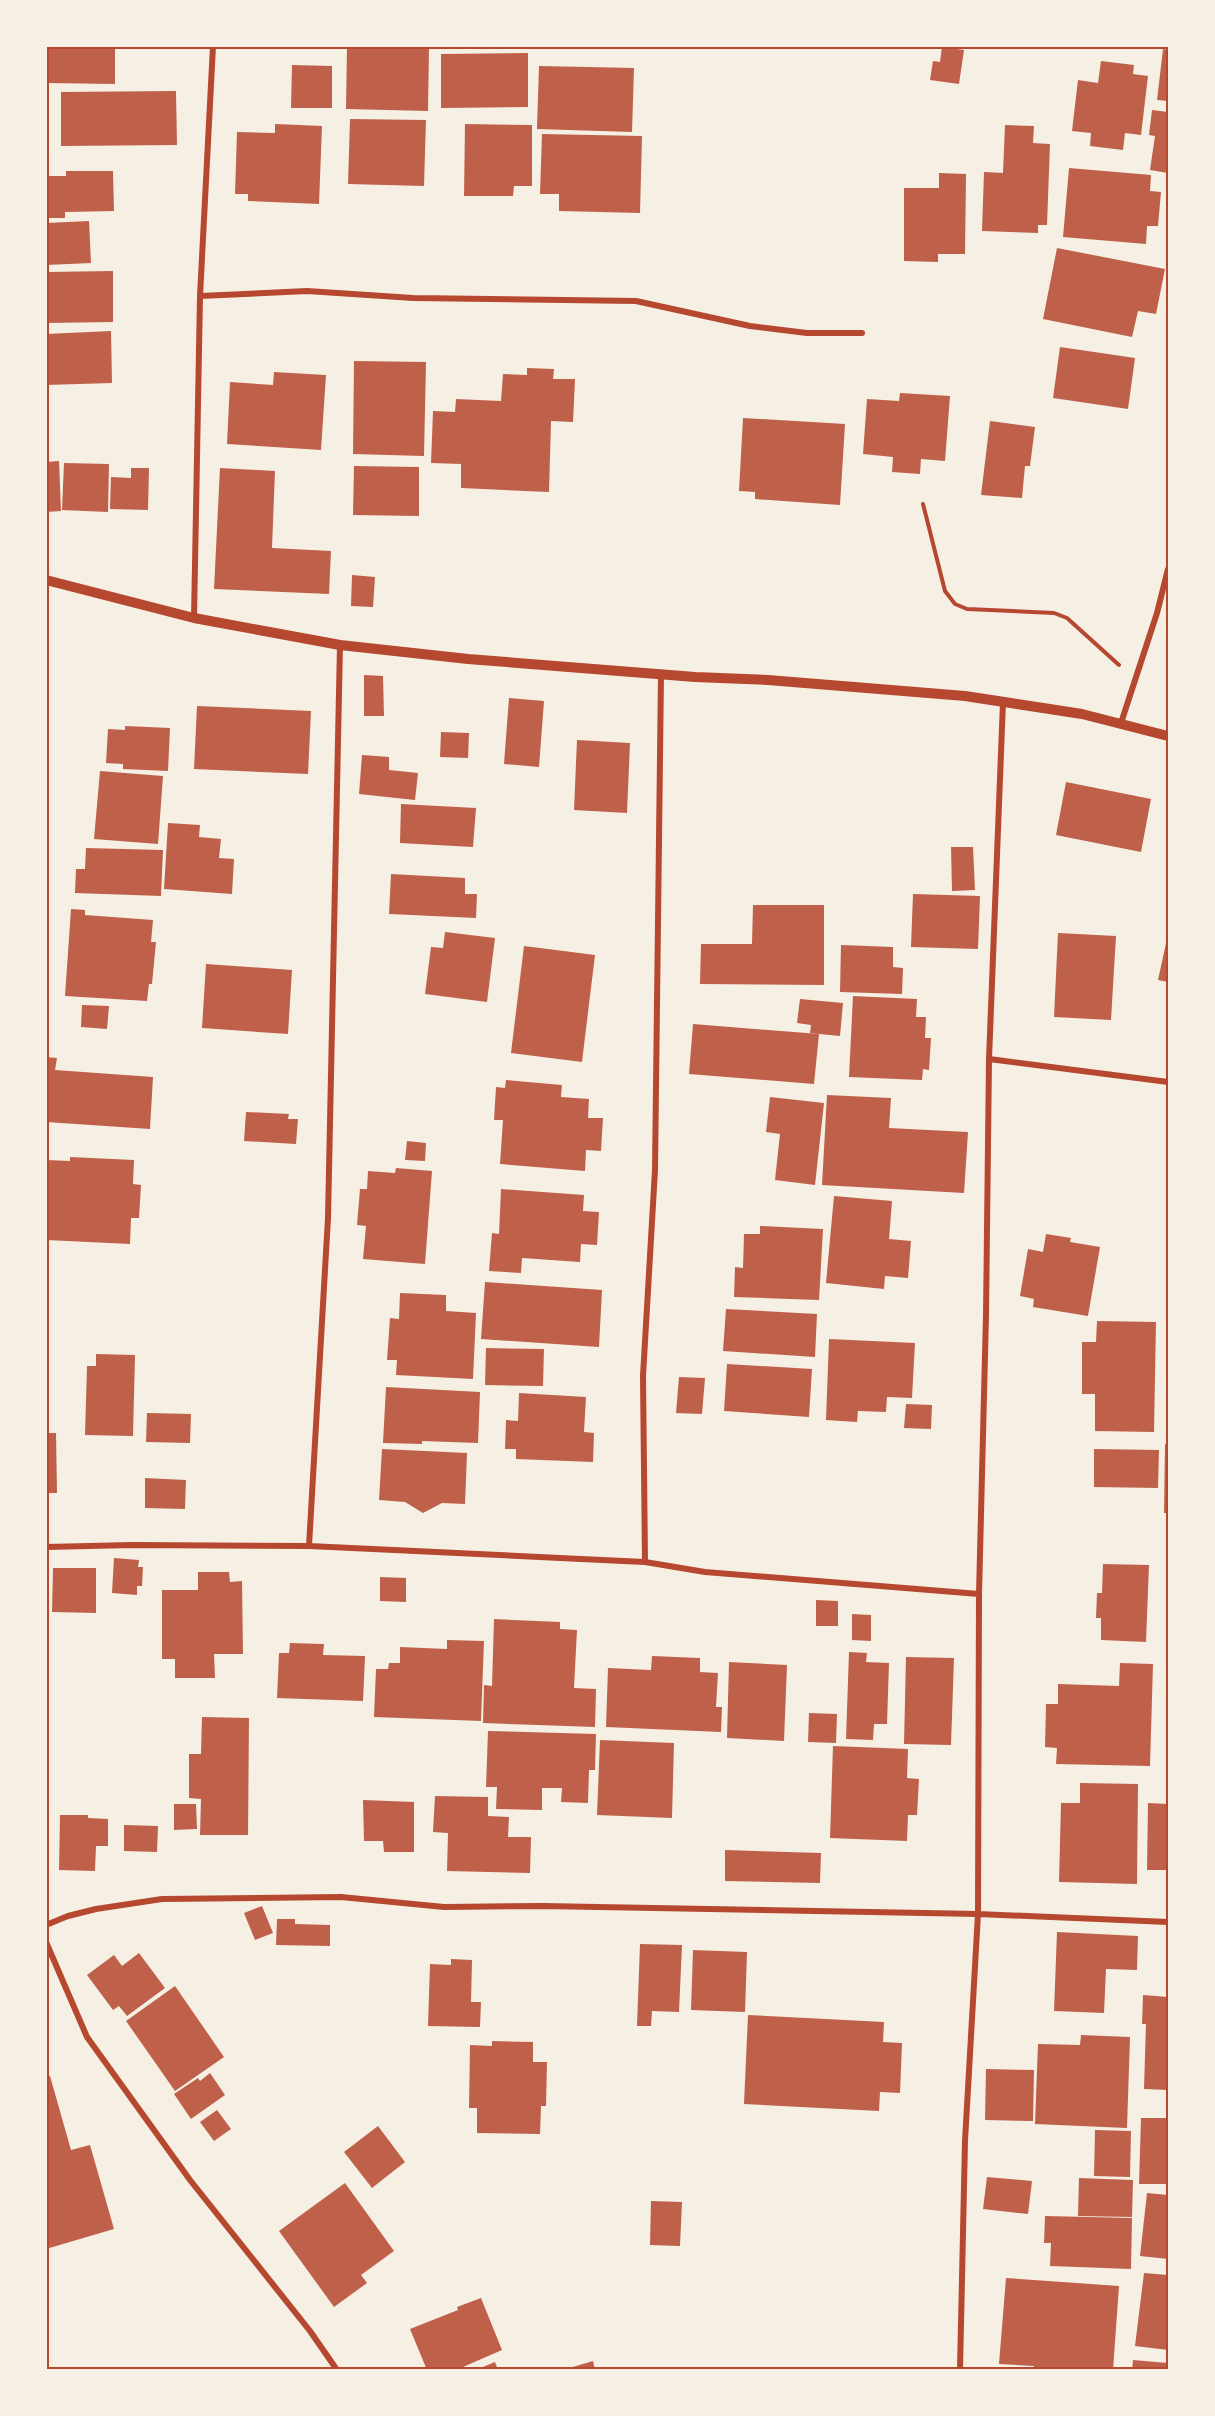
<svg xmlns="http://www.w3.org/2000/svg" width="1215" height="2416" font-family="Mulish,sans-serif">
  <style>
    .building { fill: #bf614a }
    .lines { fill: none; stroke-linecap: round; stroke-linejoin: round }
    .path { stroke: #b5482f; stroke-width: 4 }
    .minor { stroke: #b5482f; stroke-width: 6 }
    .tertiary { stroke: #b5482f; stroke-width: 10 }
    .neatline { fill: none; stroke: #b5482f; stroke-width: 2 }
  </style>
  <rect width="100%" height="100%" fill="#f6efe4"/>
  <path class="building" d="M46,46h69v38l-69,-1z
    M347,46l82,2 -1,63 -82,-2z
    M942,47l22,3 -5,34 -29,-4 3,-19 7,1z
    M1163,49l5,1v51l-11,-1z
    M528,53v54l-87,1v-54z
    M1101,61l33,4 -1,9 15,2 -7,59 -16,-2 -2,17 -33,-4 1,-13 -19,-2 6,-51 20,3z
    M292,65l40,1v42h-41z
    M539,66l95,2 -2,64 -95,-3z
    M176,91l1,54 -116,1v-54z
    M1152,110l16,2v61l-18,-3 5,-34 -6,-1z
    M350,119l76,1 -2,66 -76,-2z
    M275,124l47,2 -3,78 -71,-3v-7h-13l2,-62 38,1z
    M465,124l67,1v61h-18l-1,10h-49z
    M1005,125l29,1 -1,17 17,1 -3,81h-9v8l-56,-2 2,-59 19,1z
    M542,134l100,2 -2,77 -81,-2v-17h-19z
    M1069,168l82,7 -1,16 11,1 -3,34h-11l-1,18 -83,-7z
    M66,171h47l1,40 -49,1v6h-19v-42h20z
    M939,173l27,1 -1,80h-27v8l-34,-1v-73h35z
    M89,221l2,42 -45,2v-42z
    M1057,248l108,21 -9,45 -18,-3 -6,26 -89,-18z
    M113,271v51l-67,1v-51z
    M111,331l1,52 -66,2v-51z
    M1060,347l75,11 -7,51 -75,-11z
    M354,361l72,1 -2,94 -71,-2z
    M527,368l27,1 -1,10h22l-2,43 -22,-1 -2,71 -88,-4v-24l-30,-1 2,-52 22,1 1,-13 45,2 2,-27 24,1z
    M274,372l52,3 -5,75 -94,-6 3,-62 43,3z
    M900,393l50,3 -5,65 -24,-2 -1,15 -28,-2 1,-15 -30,-3 4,-55 32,2z
    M743,418l102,6 -5,81 -85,-6v-7l-16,-1z
    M990,421l45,6 -5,39h-5l-3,32 -41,-3z
    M59,461l2,50 -15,1v-50z
    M64,463l45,1 -1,48 -46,-2z
    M354,466l65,1v49l-66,-1z
    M131,468h18l-1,42 -38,-1 1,-32 20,1z
    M220,468l55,3 -3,77 59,3 -2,43 -115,-5z
    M352,575l23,2 -2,30 -22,-1z
    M364,675l19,1 1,40h-20z
    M509,698l35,3 -5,66 -35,-3z
    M197,706l114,5 -3,63 -114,-5z
    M125,726l45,2 -2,43 -45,-2v-5l-17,-1 2,-34 17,1z
    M441,732l28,1 -1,25 -28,-1z
    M577,740l53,3 -3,70 -53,-3z
    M362,755l27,2v13l29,3 -3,27 -56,-6z
    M100,771l63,5 -5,68 -64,-5z
    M1066,782l85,17 -10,53 -85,-17z
    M401,804l75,4 -3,39 -73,-4z
    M168,823l32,2 -1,12 22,2 -2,19 15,1 -2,35 -68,-5z
    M951,847h22l2,43 -23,1z
    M86,848l77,2 -2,46 -86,-3 1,-24h9z
    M391,874l74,4v16h12l-1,24 -87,-4z
    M913,894l67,2 -2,53 -67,-2z
    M753,905h71v80l-124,-1 1,-40h51z
    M71,909l14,1v5l68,5 -2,22h5l-4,42h-3l-2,17 -82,-5z
    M445,932l50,6 -8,64 -62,-8 6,-47 12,1z
    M1058,933l58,3 -5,84 -57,-3z
    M1168,934v48l-10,-2z
    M841,945l52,2v20l10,1 -1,26 -62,-2z
    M524,946l71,9 -13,107 -71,-9z
    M206,964l86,6 -4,64 -86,-6z
    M853,996l64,3 -1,18h10l-1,21h6l-2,32 -6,-1 -1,11 -73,-3z
    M800,999l43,4 -3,33 -30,-3 1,-8 -14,-2z
    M82,1005l27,1 -2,23 -26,-2z
    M693,1024l126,10 -5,50 -125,-10z
    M46,1057l11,1 -2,12 98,7 -3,52 -104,-7z
    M506,1080l56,5 -1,12 28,2 -1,19h15l-2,33 -15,-1 -1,21 -85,-7 3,-44h-9l2,-33 9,1z
    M827,1095l64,3 -2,30 79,4 -4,61 -142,-8z
    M770,1097l54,6 -9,82 -40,-5 5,-46 -14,-2z
    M246,1112l43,2 -1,5h10l-2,25 -52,-3z
    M407,1141l19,2 -1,18 -20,-1z
    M70,1157l64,3 -1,24 8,1 -2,33h-8l-1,26 -84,-4v-80l24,1z
    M396,1168l36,3 -7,93 -62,-5 3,-33 -9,-1 3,-36h7l1,-18 27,2z
    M501,1189l83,6 -1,16 16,1 -2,33 -16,-1 -1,18 -58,-4 -1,15 -32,-2 3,-38 7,1z
    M834,1196l58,5 -3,38 22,2 -3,37 -23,-2 -1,13 -58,-6z
    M760,1226l63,3 -4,71 -85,-3 1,-30 8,1 1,-34h16z
    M1046,1234l25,4 -1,4 30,5 -12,69 -55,-9 1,-8 -14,-3 8,-47 15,3z
    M485,1282l117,8 -3,57 -118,-8z
    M400,1293l46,2v16l30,2 -3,66 -77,-4 1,-15h-10l3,-42 9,1z
    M726,1309l91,5 -2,43 -92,-6z
    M1097,1321l59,1 -2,110 -59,-1v-37h-13v-52h14z
    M829,1339l86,4 -3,55 -25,-1 -1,15 -28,-1 -1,11 -31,-2z
    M486,1348l58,1 -1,37 -58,-1z
    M96,1354l39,1 -2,81 -48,-1 2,-69h9z
    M727,1364l85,5 -3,48 -85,-6z
    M679,1377l26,1 -3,36 -26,-1z
    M386,1387l94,5 -2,51 -56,-2v3l-39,-1z
    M519,1393l67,4 -2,35 10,1 -1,29 -77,-3v-10h-11l1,-29 12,1z
    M906,1404l26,1 -1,24 -27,-1z
    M147,1413l44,1 -1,29 -44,-1z
    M46,1433h10l1,60h-11z
    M1165,1444h3v69h-4z
    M382,1449l85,4 -2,51 -23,-1 -19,10 -18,-11 -26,-2z
    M1094,1449l65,1 -1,38 -64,-1z
    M145,1478l41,2 -1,29 -40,-1z
    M114,1558l25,2 -1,7h5l-1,19h-5v9l-25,-2z
    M1103,1564l46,1 -3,77 -45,-2v-22h-5l1,-25h5z
    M53,1568h43v45l-44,-1z
    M198,1572h31l1,10 12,-1 1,73h-29l1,24h-40v-19h-13v-69h36z
    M380,1577l26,1v24l-26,-1z
    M816,1600l22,1v25h-22z
    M852,1614l19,1v26l-19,-1z
    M494,1619l66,3v7l17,1 -3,58 22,1 -1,38 -112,-4 1,-38 8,1z
    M447,1640l37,1 -3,80 -107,-4 2,-48h12l1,-6h11v-16l47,2z
    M290,1643l34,1 -1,11 42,1 -2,45 -86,-3 2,-45h10z
    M849,1652l18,1 -1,9 23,1 -2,61h-13l-1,16 -27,-1z
    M652,1656l48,2v14l18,1 -2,34h6l-1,25 -115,-5 2,-59 43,2z
    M906,1657l48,1 -3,87 -47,-1z
    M729,1662l58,3 -3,76 -57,-3z
    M1120,1663l33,1 -3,102 -94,-2 1,-16 -12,-1 1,-43h12v-20l61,2z
    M809,1713l28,1 -1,29 -28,-1z
    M202,1717l47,1 -1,117h-48l1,-36 -12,-1v-44h12z
    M488,1731l108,3 -1,36h-6l-1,33 -27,-1 1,-14h-20v22l-46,-1 1,-22h-11z
    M600,1740l74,3 -2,75 -75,-3z
    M833,1746l75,3 -1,29 12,1 -2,36h-9l-1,26 -77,-3z
    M1080,1783l58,1 -1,100 -78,-2 2,-79h19z
    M435,1796l53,1v19l21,1 -1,20h23l-1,36 -83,-2 1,-38 -15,-1z
    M363,1800l51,2v50h-30l-1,-11h-19z
    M1148,1803l20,1v66h-21z
    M174,1804h22l1,25 -23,1z
    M60,1815h28v3l20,1v27h-12l-1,25 -36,-1z
    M124,1825l34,1 -1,26 -33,-1z
    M725,1850l96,3 -1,30 -95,-2z
    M262,1906l11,27 -18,7 -11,-27z
    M277,1919h18v5l35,1v21l-54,-1z
    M1057,1932l81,4 -1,34 -31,-1 -2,44 -50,-2z
    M640,1944l42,1 -3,67 -27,-1 -1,15h-14z
    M693,1950l54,2 -2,60 -54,-2z
    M139,1953l26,35 -38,28 -8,-10 -6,4 -26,-35 27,-20 8,11z
    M451,1959l21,1 -1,42h10l-1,25 -52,-1 2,-62 21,1z
    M175,1986l49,71 -49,34 -49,-70z
    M1143,1995l25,2v93l-24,-1 2,-65h-4z
    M748,2015l136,7 -1,20 19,1 -2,50 -20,-1 -1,19 -135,-7z
    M1081,2035l49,2 -3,91 -92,-4 3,-80 42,1z
    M492,2041l41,1v20h14l-1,44h-5l-1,28 -63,-1v-25h-8l1,-63 22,1z
    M986,2069l48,1 -1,51 -48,-1z
    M210,2073l15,22 -34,24 -17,-25 24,-16 2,3z
    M50,2076l21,74 19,-5 24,84 -68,20v-172z
    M217,2110l14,19 -17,12 -14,-19z
    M1141,2118h27v66h-29z
    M378,2126l27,36 -33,26 -28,-36z
    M1095,2130l36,1 -1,46 -36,-1z
    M987,2177l45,4 -4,33 -45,-5z
    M1079,2178l54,2 -1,37 -54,-1z
    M345,2183l49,68 -33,24 6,8 -33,24 -55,-76z
    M1147,2193l21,2v64l-28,-3z
    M651,2201l31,1 -2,44 -30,-1z
    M1045,2216l87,2 -1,51 -81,-3 1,-23h-7z
    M1144,2273l24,2v75l-33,-4z
    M1006,2278l113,8 -6,84h-80l1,-4 -35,-2z
    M481,2298l21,52 -46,20h-29l-17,-41 48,-19 -1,-3z
    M1133,2360l35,3v7h-36z
    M593,2361l2,9h-29v-1z
    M495,2362l3,8h-20v-1z"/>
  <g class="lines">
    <path class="path" d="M923,504l22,87 10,13 12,5 87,4 13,5 52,47"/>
    <path class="minor" d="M200,296l107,-5 106,7 223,3 114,25 57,7h55
      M194,618l6,-322 13,-250
      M1121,723l36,-110 11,-44
      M989,1059l179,23
      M309,1546l19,-328 12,-573
      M46,1547l86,-2 177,1 293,14 43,2 60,10 274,22
      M645,1562l-2,-186 12,-206 6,-496
      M46,1925l22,-9 28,-7 66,-10 179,-2 103,10 99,-1 435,8 190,8
      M46,1942l41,95 103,143 120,151 27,39
      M960,2370l5,-229 13,-227 1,-320 7,-279 3,-256 14,-357"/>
    <path class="tertiary" d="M46,580l148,38 146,27 128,14 227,18 73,3 197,16 117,18 86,22"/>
  </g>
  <rect width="1215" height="2416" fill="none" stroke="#f6efe4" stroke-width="96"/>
  <rect x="48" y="48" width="1119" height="2320" class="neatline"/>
</svg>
